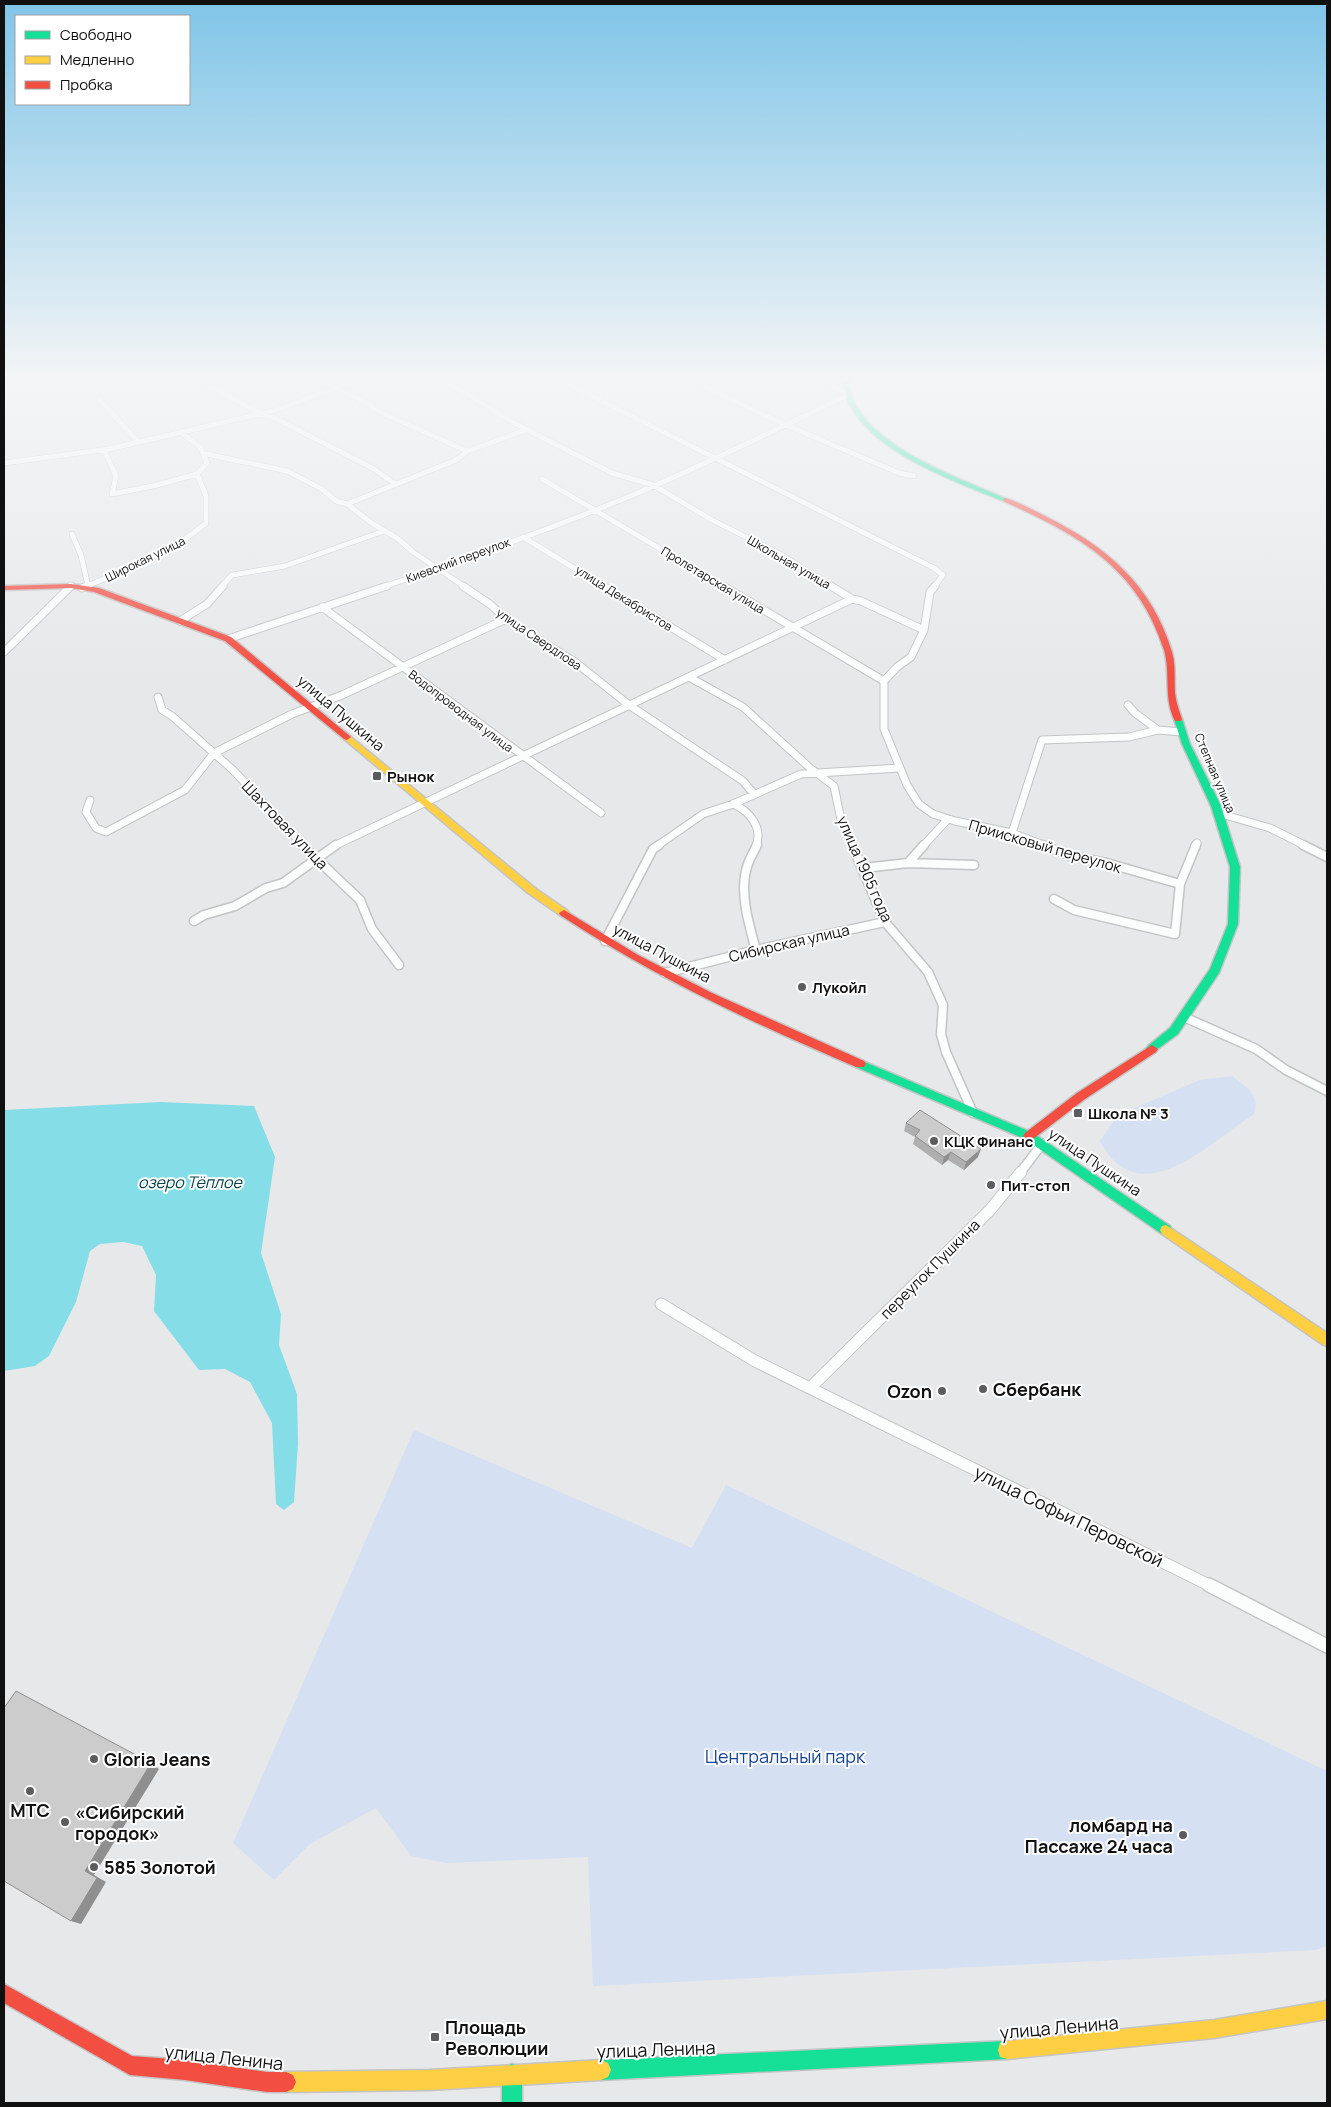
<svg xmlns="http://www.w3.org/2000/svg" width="1331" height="2107" font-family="Manrope,sans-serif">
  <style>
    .green { fill: #d5e0f2 }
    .water { fill: #85dee7 }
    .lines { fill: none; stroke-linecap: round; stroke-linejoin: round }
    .street-far4-casing { stroke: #c4c4c5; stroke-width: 6 }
    .street-far3-casing { stroke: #c4c4c5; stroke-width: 9 }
    .street-far2-casing { stroke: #c4c4c5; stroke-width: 11 }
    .street-far1-casing { stroke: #c4c4c5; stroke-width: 13 }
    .street-casing { stroke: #c4c4c5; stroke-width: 16 }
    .fast-casing { stroke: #c4c4c5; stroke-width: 3 }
    .slow-casing { stroke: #c4c4c5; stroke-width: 3 }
    .jam-casing { stroke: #c4c4c5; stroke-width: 3 }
    .street-far4 { stroke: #fbfcfc; stroke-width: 5 }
    .street-far3 { stroke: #fbfcfc; stroke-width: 7 }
    .street-far2 { stroke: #fbfcfc; stroke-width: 8 }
    .street-far1 { stroke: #fbfcfc; stroke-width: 11 }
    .street { stroke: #fbfcfc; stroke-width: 13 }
    .fast { fill: #16e098; fill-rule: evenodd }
    .slow { fill: #ffcf43; fill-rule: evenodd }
    .jam { fill: #f24e42; fill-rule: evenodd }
    .wall { fill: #b0afb0 }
    .shaded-wall { fill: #908f90 }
    .building { fill: #cdcccd; stroke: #908f90 }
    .poi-dot { fill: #5b5c5d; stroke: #fff; stroke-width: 2 }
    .labels { text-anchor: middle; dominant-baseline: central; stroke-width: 4; stroke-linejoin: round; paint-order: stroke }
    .far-street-label { font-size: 12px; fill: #101011; stroke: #fff }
    .street-label { font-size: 15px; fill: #101011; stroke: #fff }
    .poi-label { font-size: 15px; font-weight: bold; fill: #101011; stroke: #fff; text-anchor: start }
    .water-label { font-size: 16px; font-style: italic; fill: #064348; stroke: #fff }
    .near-poi-label { font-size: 18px; font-weight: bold; fill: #101011; stroke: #fff; text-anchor: start }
    .near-street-label { font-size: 18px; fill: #101011; stroke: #fff }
    .near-park-label { font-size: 18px; fill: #164292; stroke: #fff }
  </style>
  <rect width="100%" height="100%" fill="#e7e8ea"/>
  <path class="green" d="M1232,1076l17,13 7,13 -2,12c-45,29 -114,102 -154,27l18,-26 82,-35z
    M414,1430l278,118 34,-63 601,286v175l-12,4 -722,36 -5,-129 -142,6 -35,-7 -35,-48 -66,36 -36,36 -41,-37z"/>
  <path class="water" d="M161,1102l93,4 21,51 -14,96 20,61 -2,31 18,49 1,50 -4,58 -10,8 -8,-6 -4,-81 -22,-41 -25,-13 -26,1 -45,-59 2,-36 -14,-29 -19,-4 -23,2 -10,7 -14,51 -27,54 -14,10 -31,5v-261z"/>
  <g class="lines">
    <g class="street-far4-casing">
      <path id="street-far4" d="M202,381l57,32 16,5 99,51 21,15
        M322,381l41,20 19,12 85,38
        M442,381l27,14 43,27 100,51 41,12 59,35 70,35 51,32
        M562,381l372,187 9,7 -9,12
        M692,381l94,44 113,48 15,3
        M819,381l28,12
        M99,399l39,43
        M4,400l3,-19
        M104,450l12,26 -4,18 41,-8 44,-12 10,-11 -6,-15 -20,-16
        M206,454l81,17 35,18 14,12 11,3 26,20 24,14 16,14 52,35
        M4,463l105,-14 164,-38 83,-30
        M542,479l183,108
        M347,504l109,-44 12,-9 60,-22
        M72,534l9,21 7,31
        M523,537l82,50
        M84,587c44,-17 86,-33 122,-64v-27l-9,-22
        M221,587l11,-12 53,-9 99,-35
        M383,587c83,-28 165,-57 245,-90 75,-31 147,-67 220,-102"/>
    </g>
    <g class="street-far3-casing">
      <path id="street-far3" d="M463,586l28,19 15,14 69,43 54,43 114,76 11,13
        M603,586l122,74
        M723,586l161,95
        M831,586l21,13 9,2 63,29
        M935,586l-5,6 -6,38 -13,27 -14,10 -13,14v48l23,56 12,19 14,10 22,7 57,12 34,13
        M82,588l5,-2
        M322,607l279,206
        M180,621l27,-17 16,-18
        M228,639l159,-53
        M4,652l67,-66
        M689,677l54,30 67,61 24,18 7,34 11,26
        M158,697l4,13 10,6 61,54 71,76
        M1128,705l7,8 23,17
        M90,800l-4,12 10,16 10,4 79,-42 29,-37 78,-39 50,-19 164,-76
        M733,804c17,7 30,24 23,42
        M1218,813l52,15 36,18
        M1012,833l30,-93 87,-3 29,-7 24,2
        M334,846l518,-247
        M657,846l46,-32 30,-10 68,-30 99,-6
        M923,846l25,-27
        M1195,846l2,-3"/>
    </g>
    <g class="street-far2-casing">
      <path id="street-far2" d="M302,845l58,55 12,29 27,36
        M852,845l33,77 43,50 15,33 -2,29 5,18 27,61
        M1043,845l25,10 42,9 70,20 16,-39
        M1303,845l24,12
        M908,863l66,2
        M864,868l44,-5 16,-18
        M1054,899l20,11 101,24 5,-50
        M194,921l10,-6 31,-9 31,-18 17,-5 53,-38
        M605,941l48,-92 6,-4
        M756,950c-7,-25 -17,-58 -9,-83 2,-8 7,-15 10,-22
        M665,973l91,-23 129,-28
        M1184,1017l72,32 30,21 41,21
        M1020,1173l22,-29"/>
    </g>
    <g class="street-far1-casing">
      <path id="street-far1" d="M661,1304l94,57 456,225
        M810,1388l180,-178 31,-38"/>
    </g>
    <g class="street-casing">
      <path id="street" d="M1209,1585l118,61"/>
    </g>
    <g class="fast-casing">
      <path id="fast" d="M843,381h6c2,7 3,16 6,23 27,48 104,74 152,95v2h-4c-51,-21 -126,-46 -154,-97 -4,-7 -4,-16 -6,-23z
        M1178,716l4,3 8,25 31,62 19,61 -2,57 -19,49 -41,61 -26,19 -6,-4 2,-3 22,-18 40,-59 18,-45 2,-57 -19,-61 -29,-62 -8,-25z
        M860,1060l173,73 137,93 2,4 -2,4 -4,1 -4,-1 -137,-95 -169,-72 -2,-3 2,-3z
        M1007,2041l7,2 2,7 -2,7 -7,2 -406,21 -7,-3 -3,-7 3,-7 7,-3z
        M512,2064l7,3 3,7v29h-20v-29l3,-7z"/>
    </g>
    <g class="slow-casing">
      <path id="slow" d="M347,734l189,155 32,22 1,2 -1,2h-8l-32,-22 -184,-154v-4z
        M1166,1225l161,108v13l-5,-2 -160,-110 -2,-4 2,-4z
        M1327,2001v18l-113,19 -207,21 -7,-2 -2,-7 2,-7 7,-2 207,-21z
        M601,2060l7,3 3,7 -3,7 -7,3 -172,10 -143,2 -7,-3 -3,-7 3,-7 7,-3 143,-2z"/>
    </g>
    <g class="jam-casing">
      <path id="jam" d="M1005,498c14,4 28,12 42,19 60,30 105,68 125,135 4,13 2,27 3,41 1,9 4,18 7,26l-1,2h-6c-12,-23 -4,-47 -11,-71 -27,-84 -86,-115 -161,-149v-2z
        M71,584l28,4 132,49 120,100 -4,3 -3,-1 -119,-98 -131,-49 -23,-4 -67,2v-4z
        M564,910l74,45 74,38 152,68 2,3 -2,3h-8c-103,-44 -202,-90 -296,-152l-1,-2z
        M1152,1045l6,4 -2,3 -71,47 -52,40h-8l-2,-3 2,-3 52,-40z
        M4,1984l128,72 53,4 82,12h19l7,3 3,7 -3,7 -7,3h-19l-82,-12 -55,-5 -126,-72z"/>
    </g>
    <use href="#street-far4" class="street-far4"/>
    <use href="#street-far3" class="street-far3"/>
    <use href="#street-far2" class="street-far2"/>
    <use href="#street-far1" class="street-far1"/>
    <use href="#street" class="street"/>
    <use href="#fast" class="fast"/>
    <use href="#slow" class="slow"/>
    <use href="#jam" class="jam"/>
  </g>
  <path class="wall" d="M906,1123l72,34 -14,13 -16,-10 -6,5 -29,-21 2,-7 -11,-6z"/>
  <path class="shaded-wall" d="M981,1149l-3,8 -14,13 2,-8z
    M951,1152l-3,8 -6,5 2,-8z
    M151,1763l8,6 -65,106 12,7 -25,42 -10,-3 14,-50z"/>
  <path class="building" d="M920,1110l61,39 -15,13 -15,-10 -7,5 -29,-21 5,-6 -14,-7z
    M16,1691l135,72 -66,108 12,7 -26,43 -67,-40v-173z"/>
  <linearGradient id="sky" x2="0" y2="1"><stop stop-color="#80c5e8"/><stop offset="0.56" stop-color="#f4f5f6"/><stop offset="1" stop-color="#f4f5f6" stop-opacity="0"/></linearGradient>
  <rect width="1331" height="676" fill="url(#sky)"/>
  <g class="poi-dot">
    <rect x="372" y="771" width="10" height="10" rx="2.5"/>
    <circle cx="802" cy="987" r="5"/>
    <rect x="1073" y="1108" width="10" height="10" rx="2.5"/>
    <circle cx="934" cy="1141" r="5"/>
    <circle cx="991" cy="1185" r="5"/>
    <circle cx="983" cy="1389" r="5"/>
    <circle cx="942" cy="1391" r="5"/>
    <circle cx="94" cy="1759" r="5"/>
    <circle cx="30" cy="1791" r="5"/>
    <circle cx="65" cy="1822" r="5"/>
    <circle cx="1183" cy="1835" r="5"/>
    <circle cx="94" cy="1867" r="5"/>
    <rect x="430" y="2032" width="10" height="10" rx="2.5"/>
  </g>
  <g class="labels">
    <g class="far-street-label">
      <text transform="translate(145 559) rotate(-26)">Широкая улица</text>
      <text transform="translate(458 560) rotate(-20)">Киевский переулок</text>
      <text transform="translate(789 562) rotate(30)">Школьная улица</text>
      <text transform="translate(713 580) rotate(31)">Пролетарская улица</text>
      <text transform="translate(624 598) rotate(32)">улица Декабристов</text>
      <text transform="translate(539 639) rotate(34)">улица Свердлова</text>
      <text transform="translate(461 711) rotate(37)">Водопроводная улица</text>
      <text transform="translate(1215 773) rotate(67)">Степная улица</text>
    </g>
    <g class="street-label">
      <text transform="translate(341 713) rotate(40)">улица Пушкина</text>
      <text transform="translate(285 825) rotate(46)">Шахтовая улица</text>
      <text transform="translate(1045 846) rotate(16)">Приисковый переулок</text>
      <text transform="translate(865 869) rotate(66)">улица 1905 года</text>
      <text transform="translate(789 943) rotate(-13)">Сибирская улица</text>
      <text transform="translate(662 953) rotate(28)">улица Пушкина</text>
      <text transform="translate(1095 1162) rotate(34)">улица Пушкина</text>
      <text transform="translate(930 1269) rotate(-45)">переулок Пушкина</text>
    </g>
    <g class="poi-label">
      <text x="387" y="776">Рынок</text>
      <text x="812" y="987">Лукойл</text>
      <text x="1088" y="1113">Школа № 3</text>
      <text x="944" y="1141">КЦК Финанс</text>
      <text x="1001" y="1185">Пит-стоп</text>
    </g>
    <g class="water-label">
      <text x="190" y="1182">озеро Тёплое</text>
    </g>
    <g class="near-poi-label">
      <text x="993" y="1389">Сбербанк</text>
      <text x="932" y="1391" text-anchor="end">Ozon</text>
      <text x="104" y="1759">Gloria Jeans</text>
      <text x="30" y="1810" text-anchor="middle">МТС</text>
      <text x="75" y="1812">«Сибирский<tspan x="75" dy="21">городок»</tspan></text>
      <text x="1173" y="1825" text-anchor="end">ломбард на<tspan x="1173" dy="21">Пассаже 24 часа</tspan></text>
      <text x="104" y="1867">585 Золотой</text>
      <text x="445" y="2027">Площадь<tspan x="445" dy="21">Революции</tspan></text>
    </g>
    <g class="near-street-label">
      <text transform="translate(1069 1516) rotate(26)">улица Софьи Перовской</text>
      <text transform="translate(1059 2027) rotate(-5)">улица Ленина</text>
      <text transform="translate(656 2049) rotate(-2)">улица Ленина</text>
      <text transform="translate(224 2057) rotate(6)">улица Ленина</text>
    </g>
    <g class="near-park-label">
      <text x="785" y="1756">Центральный парк</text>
    </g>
  </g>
  <rect width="1331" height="2107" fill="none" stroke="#101011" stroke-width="10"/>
  <rect x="15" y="15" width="175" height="90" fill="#ffffff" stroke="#9f9fa0"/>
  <rect x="25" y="31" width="25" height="8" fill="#16e098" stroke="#9f9fa0"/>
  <text x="60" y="40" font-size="15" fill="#101011">Свободно</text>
  <rect x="25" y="56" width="25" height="8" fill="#ffcf43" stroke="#9f9fa0"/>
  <text x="60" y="65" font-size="15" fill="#101011">Медленно</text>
  <rect x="25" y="81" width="25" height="8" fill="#f24e42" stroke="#9f9fa0"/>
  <text x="60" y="90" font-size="15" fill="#101011">Пробка</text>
</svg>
